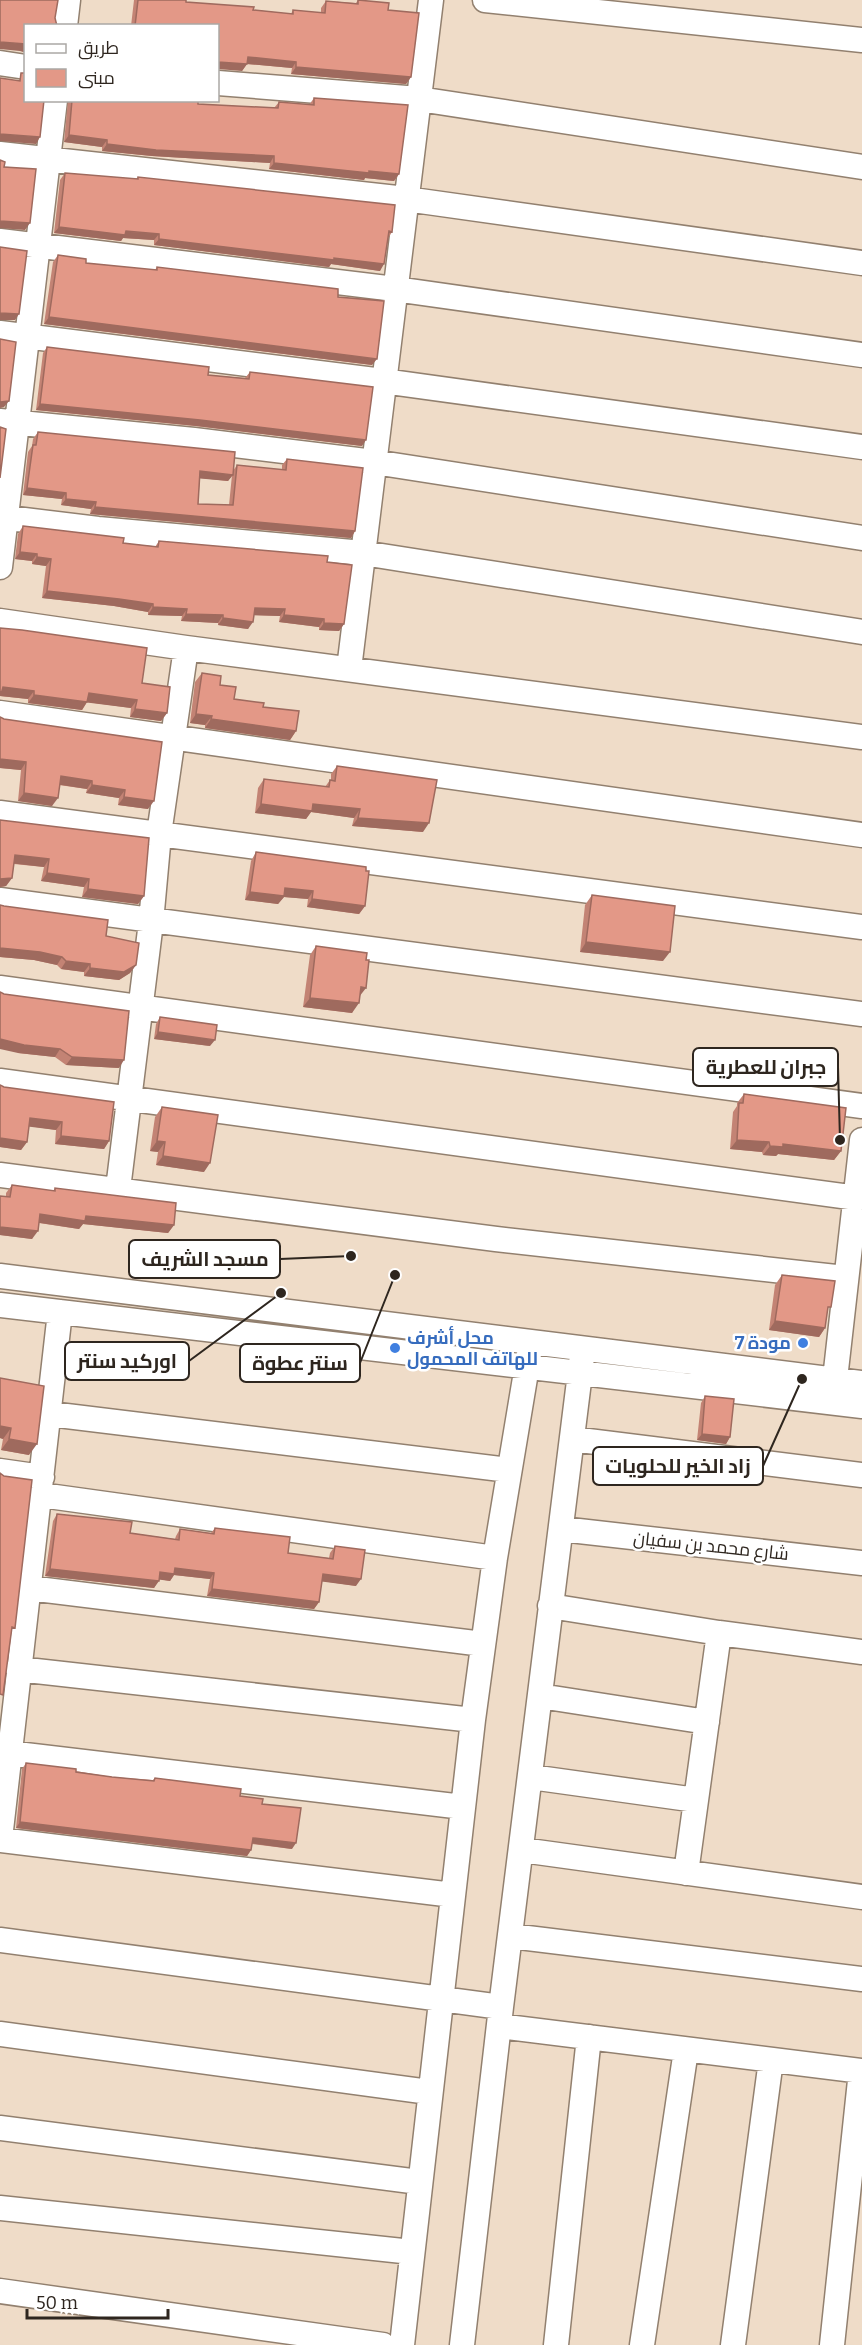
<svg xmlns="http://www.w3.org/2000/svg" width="862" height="2345" font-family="Bitter,Cairo,serif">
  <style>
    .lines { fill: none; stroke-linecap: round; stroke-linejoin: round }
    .minor-casing { stroke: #92806f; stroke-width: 27 }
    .minor { stroke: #fff; stroke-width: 24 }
    .wall { fill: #c38374; fill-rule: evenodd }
    .shaded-wall { fill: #9f6a5e }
    .building { fill: #e39887; stroke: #9f6a5e; stroke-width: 1.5 }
    .shop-dot { fill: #3f7fe0; stroke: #fff; stroke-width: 2 }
    .labels { text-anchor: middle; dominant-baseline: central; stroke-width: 5; stroke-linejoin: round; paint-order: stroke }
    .shop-label { font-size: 18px; font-weight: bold; fill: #366cbe; stroke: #fff; text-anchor: start }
    .street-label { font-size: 18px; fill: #2e261f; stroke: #fff }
    .leader { fill: none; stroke: #2e261f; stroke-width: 2 }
    .callout-dot { fill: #2e261f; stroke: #fff; stroke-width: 2 }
    .callout { fill: #fff; stroke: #2e261f; stroke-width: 2 }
    .callout-label { font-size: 20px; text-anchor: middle; font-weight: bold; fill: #2e261f }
  </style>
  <rect width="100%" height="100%" fill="#efdcc8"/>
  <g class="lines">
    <g class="minor-casing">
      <path id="minor" d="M485,0l377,40
        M65,26l3,-26
        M0,63l26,4
        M218,83l201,16 443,68
        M0,154l406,45 456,64
        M0,241l395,48 467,66
        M0,333l383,48 479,66
        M0,421l194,19 180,22 488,76
        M0,517l98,12 265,24 499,79
        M0,567l55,-467
        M0,621l186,27 676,89
        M349,669l82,-669
        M0,713l862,122
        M0,813l862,114
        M0,900l862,114
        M0,988l862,118
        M0,1081l857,117
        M0,1175l496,64 349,39
        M118,1189l33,-267 8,-88 27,-186
        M0,1276l862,107
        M0,1305l862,101
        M835,1379l27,-239
        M50,1414l459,56
        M572,1439l290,36
        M0,1471l42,6
        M41,1495l454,63
        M561,1529l301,34
        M29,1588l454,56
        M550,1606l169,27 143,19
        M18,1669l455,51
        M540,1696l167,26
        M8,1753l455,54
        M531,1777l165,23
        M0,1839l60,-527
        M0,1840l453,55
        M522,1850l340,47
        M686,1873l33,-240
        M511,1936l351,43
        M0,1940l501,67
        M499,2026l363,45
        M0,2034l429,58
        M0,2128l419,54
        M0,2208l412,44
        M0,2291l383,54
        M402,2345l71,-625 22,-162 36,-216
        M462,2345l39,-338 82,-658
        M556,2345l33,-308
        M642,2345l44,-295
        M733,2345l38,-285
        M832,2345l29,-274"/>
    </g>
    <use href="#minor" class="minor"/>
  </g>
  <path class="wall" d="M134,0h52v2l105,12 2,-4 28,3v-5l5,-7 30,2 2,-3 30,10 23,67 -5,7 -115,-10 1,-6 -45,-4 -5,7 -24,-45h-87z
    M314,98l85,76 -5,7 -29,-3 -1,2 -95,-11 1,-6 -118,-7 -50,-5v-4l-38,-5 4,-42h130v4l76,4 5,-6 30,3z
    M65,173l71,6 2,-2 254,55 -4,6 -8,33 -49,-7 -2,3 -175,-22v-5l-31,-2 -2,3 -67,-8 6,-53z
    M58,255l28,8 69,7 2,-3 181,30 34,68 -328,-41 9,-62z
    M47,347l161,28 37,3 5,-6 112,74 -166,-20 -160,-16 7,-57z
    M38,432l195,39 4,-6 45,5v-5l5,-6 68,72 -4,7 -261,-24 1,-5 -30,-4 1,-6 -39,-4 5,-43 4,-6 1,-7zM232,475l-3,30 -31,-1 2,-26 28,3z
    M23,526l100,17 32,4 4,-6 168,21 17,62 -5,7 -20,-1v-3l-40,-5 1,-6 -26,-1 -6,14 -30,-4v-2l-37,-2 1,-5 -34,-1v-3l-34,-6 -72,-8 4,-32 -14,-2v-3l-17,-2 3,-25z
    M0,628l142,55 25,30 -6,8 -31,-4 1,-9 -44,-6 -5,8 -54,-7v-4l-28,-3z
    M202,673l18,12 14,14 29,8 33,24 -6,9 -85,-12v-3l-15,-2 5,-41z
    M0,717l4,2 158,23 -14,67 -30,-4 1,-7 -33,-5 1,-4 -28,-4 -7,21 -34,-5 3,-31 -21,-2z
    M337,766l86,66 -71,-6 2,-8 -43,-6 -5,7 -51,-6 3,-25 6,-9 61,8 5,-7h1v-6z
    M0,820l144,76 -6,8 -56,-7 2,-10 -43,-6 3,-14 -30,-3 -2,14 -6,8 -6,1z
    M256,852l109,54 -6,8 -52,-7 1,-8 -24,-2 -6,7 -33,-4 6,-39z
    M592,895l71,66 -83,-9 5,-47z
    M0,905l106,31 30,29 -6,8 -11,7 -35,-4v-4l-23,-3 -4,-4 -23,-5 -34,-3z
    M316,946l43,50 -7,17 -49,-6 7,-52z
    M0,992l119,76 -53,-3 -11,-8 -37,-4z
    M160,1017l50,29 -56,-7 2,-15z
    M0,1085l109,56 -5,8 -49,-5 1,-14 -27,-4 -2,16 -6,8 -21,-3z
    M744,1094l97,57 -7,9 -56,-6 -2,2 -13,-1 -1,-3 -32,-3 3,-37 4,-6v-3z
    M162,1107l42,65 -48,-7 2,-13 -8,-1 5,-34z
    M12,1185l41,6 2,-3 119,37 -6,8 -85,-9 -4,5 -40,-6 -7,16 -32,-4v-39h6v-3z
    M782,1275l45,38 -2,15 -6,9 -50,-7 6,-45z
    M0,1378l29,77 -28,-5 2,-11 -3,-1z
    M705,1396l25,41 -4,7 -29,-4 4,-37z
    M57,1514l73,19 45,6 1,-3 4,-7 31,4 4,-5 73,25 41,5 1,-5 5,-7 21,40 -34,-5 -3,21 -5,7 -107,-13 3,-17 -36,-4 -4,6 -11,-2 -5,9 -109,-12 8,-55z
    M26,1763l86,14 41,3 2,-2 85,18 22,8 30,45 -40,-5 -1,6 -4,6 -231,-28 6,-59z"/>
  <path class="shaded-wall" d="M0,42l26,2v9l-6,-2 -20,-2z
    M248,57l48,5 -4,6 -45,-4 -5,7 -24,-2v-7z
    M296,67l115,10 -5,7 -115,-10z
    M0,134l40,3 -4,7 -36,-3z
    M69,135l38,5 -5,7 -38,-5z
    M107,144l167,12 -4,7 -118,-7 -50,-5z
    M274,163l95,8 30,3 -5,7 -29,-3 -1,2 -95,-11z
    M0,221l30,2 -5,7 -25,-2z
    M59,227l100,7 -5,6 -31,-2 -2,3 -67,-8z
    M159,239l175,19 50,6 -4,7 -49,-7 -2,3 -175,-22z
    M0,313l19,1 -4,6h-15z
    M49,317l328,42 -5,6 -328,-41z
    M9,401l-5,6 -4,1v-6z
    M40,404l160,16 166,20 -4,6 -166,-20 -160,-16z
    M200,471l33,4 -5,6 -33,-3z
    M27,488l39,5 -4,6 -39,-4z
    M66,499l30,3 -5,7 -30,-4z
    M95,507l260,24 -4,7 -261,-24z
    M20,552l17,2 -5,7 -17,-2z
    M37,557l14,2 -5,7 -14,-2z
    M47,591l72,8 34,5 -5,8 -34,-6 -72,-8z
    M153,607l34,2 -5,7 -34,-1z
    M255,608l30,1 -5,7 -30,-1z
    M186,614l37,1 -5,8 -37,-2z
    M284,615l40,4 -5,8 -40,-5z
    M223,618l30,4 -5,7 -30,-4z
    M324,623l20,1 -5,7 -20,-1z
    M3,687l31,4 -6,8 -28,-3v-5z
    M89,693l48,7 -6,8 -48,-6z
    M34,695l53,7 -5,8 -54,-7z
    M135,709l32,4 -6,8 -31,-4z
    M196,714l16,2 -7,9 -15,-2z
    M211,719l85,12 -6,9 -85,-12z
    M0,759l26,3 -5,8 -21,-2z
    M61,776l31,5 -5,8 -32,-5z
    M92,785l33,5 -6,8 -33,-5z
    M24,793l34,5 -6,8 -34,-5z
    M124,797l30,4 -6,8 -30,-4z
    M261,804h52l47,5 -6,9 -43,-6 -5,7 -51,-6z
    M358,818l71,5 -6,9 -71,-6z
    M15,855l34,4 -5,8 -35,-4z
    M47,873l42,6 -5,8 -43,-6z
    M12,878l-6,8 -6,1v-8z
    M285,888l28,3 -5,8 -24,-2 -6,7 -33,-4 5,-8z
    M88,889l56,7 -6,8 -56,-7z
    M312,899l53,7 -6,8 -52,-7z
    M586,942l84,10 -7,9 -83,-9z
    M0,948l40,4 22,5 -5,8 -23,-5 -34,-3z
    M66,961l24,3 -6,8 -23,-3z
    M136,965l-6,8 -11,7 -35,-4 6,-8z
    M361,987l5,1 -7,9z
    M310,998l49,5 -7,10 -49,-6z
    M158,1032l57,8 -5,6 -56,-7z
    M0,1039l60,10 -5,8 -37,-4 -18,-4z
    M72,1057l52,3 -5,8 -53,-3z
    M30,1118l32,4 -6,8 -32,-4z
    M61,1136l48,5 -5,8 -49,-5z
    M0,1138l27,4 -6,8 -21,-3z
    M737,1140l32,2 -7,10 -32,-3z
    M157,1141l8,1 -7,10 -8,-1z
    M783,1144l58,7 -7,9 -56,-6 -2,2 -13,-1 7,-9z
    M163,1156l47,7 -6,9 -48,-7z
    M40,1214l46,2 88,9 -6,8 -85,-9 -4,5 -45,-7z
    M0,1227l38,4 -6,8 -32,-4z
    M775,1321l50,7 -6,9 -50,-7z
    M0,1426l11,2 -8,11 -3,-1z
    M702,1434l28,3 -4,7 -29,-4z
    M9,1439l28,5 -8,11 -28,-5z
    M175,1568l39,5 -4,6 -36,-4 -4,6 -15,-2 5,-7z
    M50,1569l109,12 -5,7 -109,-12z
    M323,1574l38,5 -5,7 -38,-5z
    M212,1589l107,13 -5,7 -107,-13z
    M20,1822l231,28 -4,6 -231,-28z
    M253,1838l43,5 -4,6 -43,-6z"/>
  <path class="building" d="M0,0h58l-3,18 2,8h-31v18l-26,-2z
    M138,0h48v2l68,5 -1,3 40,4v-4l32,3 1,-12 32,3v-4l31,3 -1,7 31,3 -8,64 -115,-10v-5l-48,-5 -1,7 -29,-2v-36h-83z
    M21,73h5v27h18l-4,37 -40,-3v-56l20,3z
    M314,98l94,7 -9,69 -30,-3v2l-95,-10v-7l-118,-6 -49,-6v-4l-38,-5 3,-35h126v4l80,4 1,-6 35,3z
    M0,160l5,2 -1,5 32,2 -6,54 -30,-2z
    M65,173l73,6v-2l257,28 -3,27 -3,-1 -5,33 -50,-6v2l-175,-21v-5l-33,-3 -1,4 -66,-8z
    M0,247l27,4 -8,63 -19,-1z
    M58,255l28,4v4l71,7v-3l181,22v8l46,4 -7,58 -328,-42z
    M0,339l16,3 -7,59 -9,1z
    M47,347l162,20 -1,8 41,4 1,-7 123,15 -7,53 -166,-20 -160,-16z
    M0,427l6,2 -6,49z
    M38,432l197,20 -2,23 -33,-4 -2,33 35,1 4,-40 49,5 1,-11 76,9 -8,63 -260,-24 1,-5 -30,-3v-6l-39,-5 6,-43h3z
    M23,526l101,12 -1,5 35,4 1,-6 169,15 -1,6 25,3 -8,59 -20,-1v-4l-40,-4 1,-6 -30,-1 -2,14 -30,-4v-3l-37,-1 1,-5 -34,-2v-3l-34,-5 -72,-8 4,-32 -14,-2v-3l-17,-2z
    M0,628l22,2 125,18 -5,35 28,4 -3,26 -32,-4 2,-9 -48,-7 -2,9 -53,-7v-4l-31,-4 -1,4 -2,2z
    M202,673l19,3 -1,9 16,2 -2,12 30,4 -1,4 36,4 -3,20 -85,-12 1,-3 -16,-2z
    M0,717l4,2 158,23 -8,59 -30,-4 1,-7 -33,-5v-4l-31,-5 -3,22 -34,-5 2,-31 -26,-3z
    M337,766l100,14 -8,43 -71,-5 2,-9 -47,-5 -1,7 -51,-7 3,-25 65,8 1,-7 5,1z
    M0,820l149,18 -5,58 -56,-7 1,-10 -42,-6 2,-14 -34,-4 -3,23 -12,1z
    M256,852l110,15v4h3l-4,35 -53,-7 1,-8 -28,-3 -1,8 -34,-4z
    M592,895l83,11 -5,46 -84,-10z
    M0,905l4,1 104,14 -2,16 33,7 -3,22 -12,7 -34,-4v-4l-24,-3 -4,-4 -22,-5 -40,-4z
    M316,946l51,7 -1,7h3l-3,28 -5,-1 -2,16 -49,-5z
    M0,992l4,2 125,17 -5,49 -52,-3 -12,-8 -36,-4 -24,-6z
    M160,1017l57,8 -2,15 -57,-8z
    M0,1085l4,2 110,15 -5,39 -48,-5 1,-14 -32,-4 -3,24 -27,-4z
    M744,1094l102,14 -5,43 -58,-7v3l-13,-1 -1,-4 -32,-2 2,-37h4z
    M162,1107l56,8 -8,48 -47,-7 2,-14 -8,-1z
    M12,1185l43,6v-3l121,15 -2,22 -88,-9 -1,5 -45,-7 -2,17 -38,-4v-31l10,1z
    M782,1275l53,6 -4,26h-3l-3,21 -50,-7z
    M0,1378l44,8 -7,58 -28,-5 2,-11 -11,-2z
    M705,1396l29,3 -4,38 -28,-3z
    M0,1473l4,3 28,4 -17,148 -3,-1 -9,68 -3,-1z
    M57,1514l75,8 -2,11 49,7 1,-11 34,5 1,-6 75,9 -2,16 45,6 2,-13 30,4 -4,29 -38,-5 -4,28 -107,-13 2,-16 -39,-5 -1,6 -14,-2 -1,9 -109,-12z
    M26,1763l50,6v3l36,5 42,4 1,-3 86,11 -1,7 23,3 -1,5 39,4 -5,35 -43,-5 -2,12 -231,-28z"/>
  <g class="shop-dot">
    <circle cx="803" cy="1343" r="6"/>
    <circle cx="395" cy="1348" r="6"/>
  </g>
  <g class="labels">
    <g class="shop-label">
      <text x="407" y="1338">محل أشرف<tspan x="407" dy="21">للهاتف المحمول</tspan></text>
      <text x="791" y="1343" text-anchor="end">مودة 7</text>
    </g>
    <g class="street-label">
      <text transform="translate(711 1546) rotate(6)">شارع محمد بن سفيان</text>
    </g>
  </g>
  <path class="leader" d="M840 1140L838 1067M351 1256L280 1259M281 1293L189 1361M395 1275L360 1363M802 1379L763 1466"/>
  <g class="callout-dot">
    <circle cx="840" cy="1140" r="6"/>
    <circle cx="351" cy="1256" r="6"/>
    <circle cx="281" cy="1293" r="6"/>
    <circle cx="395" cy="1275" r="6"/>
    <circle cx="802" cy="1379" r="6"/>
  </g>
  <g class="callout">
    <rect x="693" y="1048" width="145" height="38" rx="6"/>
    <rect x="129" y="1240" width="151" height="38" rx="6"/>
    <rect x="65" y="1342" width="124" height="38" rx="6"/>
    <rect x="240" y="1344" width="120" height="38" rx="6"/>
    <rect x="593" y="1447" width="170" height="38" rx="6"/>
  </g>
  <g class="callout-label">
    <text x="766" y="1074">جبران للعطرية</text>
    <text x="205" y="1266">مسجد الشريف</text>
    <text x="127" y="1368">اوركيد سنتر</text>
    <text x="300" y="1370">سنتر عطوة</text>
    <text x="678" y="1473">زاد الخير للحلويات</text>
  </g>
  <rect x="24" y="24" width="195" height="78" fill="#ffffff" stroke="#aba8a5" stroke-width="1.5"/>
  <rect x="36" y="44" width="30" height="9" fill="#ffffff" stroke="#aba8a5" stroke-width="1.5"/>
  <text x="78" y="54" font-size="18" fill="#2e261f">طريق</text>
  <rect x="36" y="69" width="30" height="18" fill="#e39887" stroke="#aba8a5" stroke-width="1.5"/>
  <text x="78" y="84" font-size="18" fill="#2e261f">مبنى</text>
  <path d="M27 2309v9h141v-9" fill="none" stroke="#2e261f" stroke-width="3"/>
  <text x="36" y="2309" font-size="18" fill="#2e261f" stroke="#ffffff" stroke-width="4.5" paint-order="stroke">50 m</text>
</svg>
